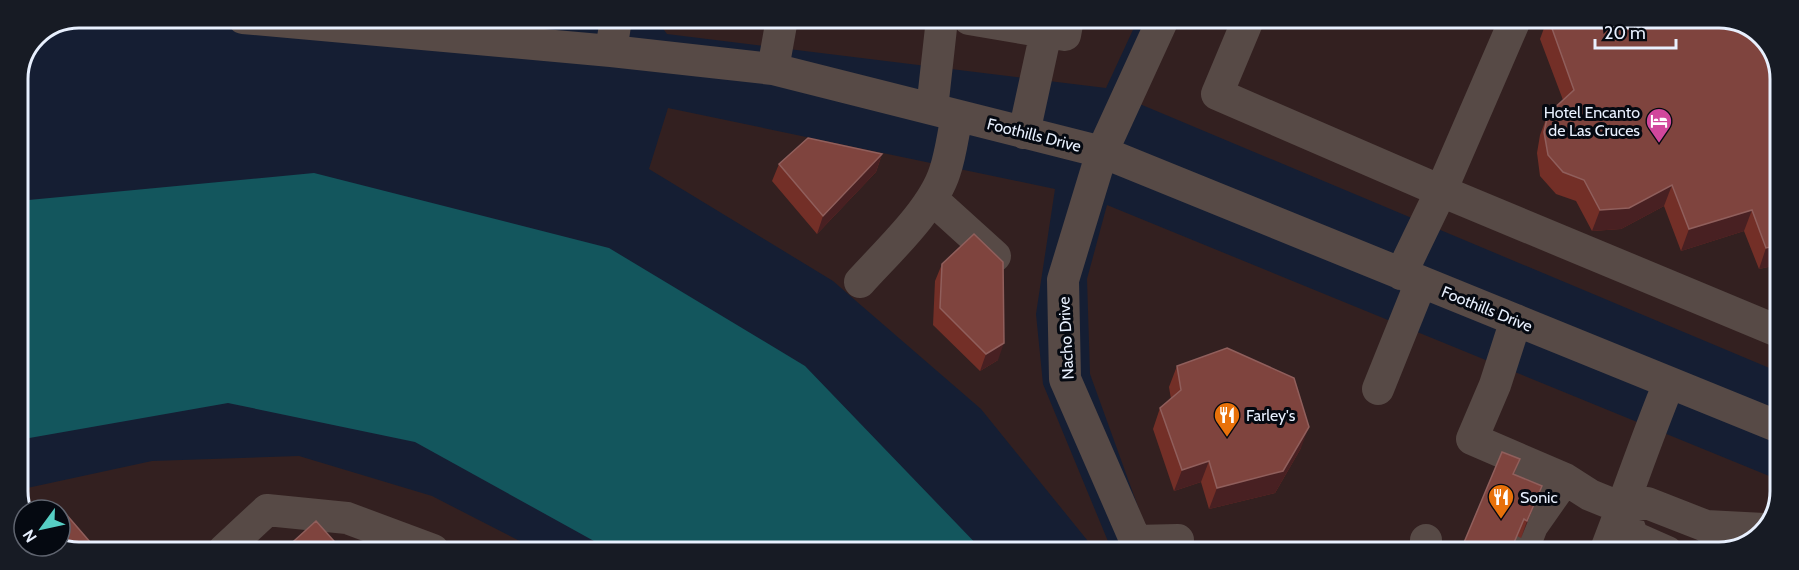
<svg xmlns="http://www.w3.org/2000/svg" width="1799" height="570" font-family="Cabin,sans-serif">
  <style>
    .commercial { fill: #332020 }
    .water { fill: #13565d }
    .lines { fill: none; stroke-linecap: round; stroke-linejoin: round }
    .minor-tunnel { stroke: #353e51; stroke-width: 32; stroke-dasharray: 32 16; stroke-linecap: butt }
    .minor { stroke: #574a46; stroke-width: 32 }
    .wall { fill: #732f27 }
    .shaded-wall { fill: #482022 }
    .building { fill: #7f443e; stroke: #905f5c; stroke-width: 1.5 }
    .labels { text-anchor: middle; dominant-baseline: central; stroke-width: 6; stroke-linejoin: round; paint-order: stroke }
    .poi-label { font-size: 16px; fill: #e8f0fe; stroke: #050911; text-anchor: start }
    .street-label { font-size: 16px; fill: #e8f0fe; stroke: #050911 }
    .rim { fill: none; stroke: #e8f0fe; stroke-width: 3 }
  </style>
  <rect width="100%" height="100%" fill="#151e33"/>
  <path class="commercial" d="M656,19h482l-32,69 -439,-54z
    M1175,19l561,1 45,55 -2,297 -644,-270z
    M668,108l387,81 -19,125 7,70 69,167h-16l-115,-142 -148,-128 -184,-112z
    M1107,205l672,275v27l-22,32 -37,13 -566,-1 -64,-177 -3,-95z
    M299,456l133,40 105,54h-474l-3,-4v-36h-36l-6,-15v-5l134,-29z"/>
  <path class="water" d="M314,173l295,75 196,118 178,185h-371l-197,-109 -187,-39 -210,37v-239z"/>
  <g class="lines">
    <path class="minor-tunnel" d="M1706,526l23,23"/>
    <path class="minor" d="M243,18l368,33 162,18 329,83 677,275
      M969,19l77,13 -22,101
      M1248,20l-31,74 224,97 74,-171
      M1046,32l19,3 3,-16
      M611,51l5,-32
      M773,69l9,-50
      M932,109l10,-90
      M932,199l63,57
      M1401,274l40,-83 339,141
      M860,282c27,-30 73,-72 85,-111 6,-18 8,-37 12,-55
      M1516,320l-21,65 -23,54 93,40 25,16 32,13 25,-5 59,23 58,3
      M1378,389l43,-107
      M1622,508l11,29 34,15
      M1426,540v12
      M1135,541l43,-1
      M224,550l43,-40 80,8 86,32
      M1140,551l-75,-172 -2,-99 39,-128 61,-133
      M1522,552l10,-26 33,-47
      M1605,552c22,-56 41,-113 64,-169"/>
  </g>
  <path class="wall" d="M1547,20h189l45,55 -1,194 -3,-4 -18,4 -15,-38 -63,20 -17,-45 -43,23 -29,2 -16,-30 -20,-7 -16,-18 -3,-23 3,-18 8,-21 15,-14 -23,-61z
    M882,154l-6,18 -59,62 -45,-53 7,-17z
    M942,264l56,96 -18,11 -47,-46 2,-44z
    M1177,366l124,82 -26,45 -66,16 -8,-27 -27,9 -21,-62 7,-21 11,-9 -2,-12z
    M1520,459l-6,15 21,29 -14,35 -4,-2 -57,16z"/>
  <path class="shaded-wall" d="M882,154l-6,18 -59,62 6,-18z
    M1672,185l-8,21 -43,23 -29,2 8,-21z
    M1752,210l-8,21 -63,20 8,-22z
    M1780,245v13l-3,7 -18,4 7,-21z
    M1004,343l-6,17 -18,11 6,-17z
    M1309,427l-8,21 -26,45 -66,16 8,-21z
    M1209,461l-8,21 -27,9 8,-21z
    M1542,486l-7,17 -14,35 6,-17z"/>
  <path class="building" d="M1549,20h187l32,22 13,33 -1,170 -14,3 -14,-38 -63,19 -17,-44 -43,23 -29,2 -16,-30 -21,-8 -15,-17 -4,-23 4,-18 26,-24z
    M808,138l74,16 -59,62 -44,-52z
    M974,234l29,28 1,81 -18,11 -46,-46 2,-44z
    M1227,348l67,30 15,49 -26,44 -66,17 -8,-27 -27,9 -22,-62 21,-18 -4,-24z
    M1502,452l18,7 -7,15 29,12 -15,35 -3,-2 -14,33h-50z
    M59,506l38,44h-34l-5,-4h2v-36h-6z
    M316,521l26,29h-58z"/>
  <defs>
    <g id="hotel-pin" transform="scale(1.35)"><path d="M0 17L-7.5 6A9.5 9.5 0 1 1 7.5 6Z" fill="#d1479c" stroke="#050911"/><path d="M-6-4.5h1.5V1H6V5H4.5V3h-9V5H-6ZM-4 0a1.8 1.8 0 1 1 3.6 0ZM.5 0V-2.5h3Q6-2.5 6 0Z" fill="#fff"/></g>
    <g id="restaurant-pin" transform="scale(1.35)"><path d="M0 17L-7.5 6A9.5 9.5 0 1 1 7.5 6Z" fill="#e8710a" stroke="#050911"/><path d="M-5-6h1v4h1v-4h1v4h1v-4h1v5L-1.5 .5V6h-2V.5L-5-1ZM5-6V6H3V1.5H1.5Q1.5-4 5-6Z" fill="#fff"/></g>
  </defs>
  <g fill-rule="evenodd">
    <use href="#hotel-pin" x="1659" y="121"/>
    <use href="#restaurant-pin" x="1227" y="415"/>
    <use href="#restaurant-pin" x="1501" y="497"/>
  </g>
  <g class="labels">
    <g class="poi-label">
      <text x="1640" y="112" text-anchor="end">Hotel Encanto<tspan x="1640" dy="18">de Las Cruces</tspan></text>
      <text x="1246" y="415">Farley's</text>
      <text x="1520" y="497">Sonic</text>
    </g>
    <g class="street-label">
      <text transform="translate(1034 135) rotate(14)">Foothills Drive</text>
      <text transform="translate(1487 309) rotate(22)">Foothills Drive</text>
      <text transform="translate(1066 338) rotate(-93)">Nacho Drive</text>
    </g>
  </g>
  <path d="M0 0H1799V570H0ZM79 28H1719A51 51 0 0 1 1770 79V491A51 51 0 0 1 1719 542H79A51 51 0 0 1 28 491V79A51 51 0 0 1 79 28Z" fill="#171b24" fill-rule="evenodd"/>
  <path class="rim" d="M79 28H1719A51 51 0 0 1 1770 79V491A51 51 0 0 1 1719 542H79A51 51 0 0 1 28 491V79A51 51 0 0 1 79 28Z"/>
  <g transform="translate(42 528) rotate(237)"><circle r="28" fill="#050911" stroke="#606570" stroke-width="1.5"/>
  <path d="M0-4.5L10 22L0 15L-10 22Z" fill="#56cec4"/>
  <text y="-9" font-size="16" font-weight="bold" text-anchor="middle" fill="#e8f0fe">N</text>
  </g>
  <path d="M1595 39v9h81v-9" fill="none" stroke="#e8f0fe" stroke-width="3"/>
  <text x="1604" y="39" font-size="18" fill="#e8f0fe" stroke="#050911" stroke-width="4.5" paint-order="stroke">20 m</text>
</svg>
